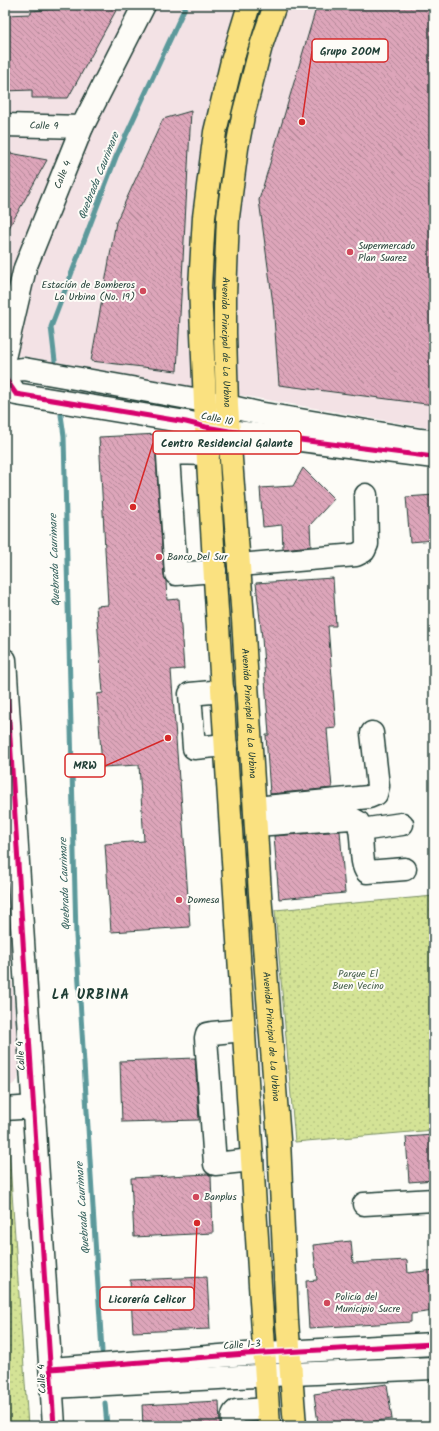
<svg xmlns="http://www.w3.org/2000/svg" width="439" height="1431" font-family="Kalam,sans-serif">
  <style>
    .built { fill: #f3e2e5 }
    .park { fill: url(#park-dots); stroke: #7a9065 }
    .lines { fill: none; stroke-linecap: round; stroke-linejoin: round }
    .stream { stroke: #5c999b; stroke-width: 5 }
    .building { fill: url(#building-back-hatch); stroke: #1f3d34 }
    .minor-casing { stroke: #1f3d34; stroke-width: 25 }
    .major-casing { stroke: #1f3d34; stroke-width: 25 }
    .minor { stroke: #fdfcf7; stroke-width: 22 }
    .major { stroke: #fae180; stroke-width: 22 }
    .cycleway-casing { stroke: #fdfcf7; stroke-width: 8 }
    .cycleway { stroke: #d6006c; stroke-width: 5 }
    .poi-dot { fill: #d1495b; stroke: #fdfcf7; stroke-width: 1.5 }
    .labels { text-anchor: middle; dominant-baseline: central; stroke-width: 4; stroke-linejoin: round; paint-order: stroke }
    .street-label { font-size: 10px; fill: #1f3d34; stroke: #fdfcf7 }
    .poi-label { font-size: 10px; fill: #1f3d34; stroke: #fdfcf7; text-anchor: start }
    .park-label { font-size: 10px; fill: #435e48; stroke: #fdfcf7 }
    .water-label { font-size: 11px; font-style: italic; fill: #38635f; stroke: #fdfcf7 }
    .district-label { font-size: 14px; font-weight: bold; letter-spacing: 1px; fill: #1f3d34; stroke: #fdfcf7 }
    .leader { fill: none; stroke: #d62828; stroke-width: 1.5 }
    .callout-dot { fill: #d62828; stroke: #fdfcf7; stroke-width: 1.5 }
    .callout { fill: #fdfcf7; stroke: #d62828; stroke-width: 1.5 }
    .callout-label { font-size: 11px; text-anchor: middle; font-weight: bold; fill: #1f3d34 }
  </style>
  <defs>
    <pattern id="park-dots" width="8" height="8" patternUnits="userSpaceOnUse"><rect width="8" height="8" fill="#d4e396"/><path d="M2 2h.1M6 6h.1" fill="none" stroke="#b6c482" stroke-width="1.8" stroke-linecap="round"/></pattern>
    <pattern id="building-back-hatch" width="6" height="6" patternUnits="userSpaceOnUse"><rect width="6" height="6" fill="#dda5ba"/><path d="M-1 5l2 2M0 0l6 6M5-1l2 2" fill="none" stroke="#b38898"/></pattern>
  </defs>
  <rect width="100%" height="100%" fill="#fdfcf7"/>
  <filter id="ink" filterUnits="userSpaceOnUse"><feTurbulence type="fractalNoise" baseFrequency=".025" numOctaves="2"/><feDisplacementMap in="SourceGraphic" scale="8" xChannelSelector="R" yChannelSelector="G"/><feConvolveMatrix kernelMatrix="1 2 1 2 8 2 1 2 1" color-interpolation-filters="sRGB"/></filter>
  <g filter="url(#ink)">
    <path class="built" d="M5,5h429v423l-11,-1 -162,-28 -238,-43 -18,-1z
      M5,888l14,183 -1,9 -6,5 -7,3z"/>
    <path class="park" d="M434,896v234l-139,12 -20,-232z
      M5,1120h2l21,306h-23z"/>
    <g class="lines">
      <path class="stream" d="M55,361l-4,-34 65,-170 70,-152
        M61,415l3,21 12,500 26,415
        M105,1403l2,23"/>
    </g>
    <path class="building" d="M101,5h18l-51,93h-36v-8l-27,1v-76l26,-1v-3z
      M317,5h117v400l-155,-20 -6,-81 -14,-104z
      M191,111l-14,260 -86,-10 25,-139 47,-103z
      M5,152l42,8 -42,75z
      M159,434v12l-2,3 -1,8 8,118 2,6 1,19 12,-1 5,70 -13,1 8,110h1l10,147 -79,5 -6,-88 39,-3 -5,-76 -37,2 -5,-73 6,-1 -7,-87 12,-1 -9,-168z
      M303,468l31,31 -24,26 1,21 -28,3 -1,-24 -19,2 -3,-39 33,-2z
      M434,495v45l-24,2 -4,-45z
      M333,578l3,48h-8l8,102 -9,1 5,59 -62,6 -4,-59h3l-7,-97 -6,-55z
      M340,831l5,62 -66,6 -5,-63z
      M195,1058l4,62 -77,2 -2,-61z
      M433,1135l1,45 -25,2 -3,-45z
      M208,1174l3,2 2,57 -79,4 -3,-59z
      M351,1241l2,22 54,-3 1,13 26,-3v41l-23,3v8l-102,6 -3,-47 11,-1 -4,-35z
      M207,1277l3,52 -77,3 -3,-52z
      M387,1384l5,35 -22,3 1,4h-37l-1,-5 -15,2 -4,-29z
      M219,1401l1,25h-77l-1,-21z"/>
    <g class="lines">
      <g class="minor-casing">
        <g id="minor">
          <path id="s1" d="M5,125l77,2"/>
          <path id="s2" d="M5,354l20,-86 57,-141 62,-122"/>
          <path d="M5,371l19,-2 181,32 53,12 162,27 14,1"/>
          <path d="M5,378l11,16 170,28 20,5 23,4 205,26"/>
          <path d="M208,454l-39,-1 -1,3 8,118 39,-3"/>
          <path d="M239,565l117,-10 8,-4 3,-7 -1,-49"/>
          <path d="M5,660l49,766"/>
          <path d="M223,691l-33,3 4,54 32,-3"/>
          <path d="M255,808l114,-11 7,-3 2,-8 -6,-53"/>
          <path d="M256,825l95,-7 7,4c6,14 1,40 9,50l38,-3"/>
          <path d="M361,830l41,-6"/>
          <path d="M244,1030l-32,3 -5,1 -1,4 9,126 37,-4"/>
          <path d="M5,1109l29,-2"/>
          <path d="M364,1204l70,-4"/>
          <path d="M51,1369l195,-15 188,-10"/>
          <path d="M52,1387l240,-13 142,-6"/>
          <path d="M233,1426c0,-6 -2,-11 3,-15l32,-2"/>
        </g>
      </g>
      <g class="major-casing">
        <g id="major">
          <path d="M249,5l-17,56 -17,71 -11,85 -4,70 6,140 9,152 54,847"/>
          <path id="s3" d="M275,5l-14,41 -18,70 -6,32 -9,69 -3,79v37l2,73 16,213 17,275 19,246 8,181 8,105"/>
        </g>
      </g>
      <use href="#minor" class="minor"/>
      <use href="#major" class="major"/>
      <g class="cycleway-casing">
        <path id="cycleway" d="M5,378l11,16 170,28 20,5 23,4 205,26
          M5,660l49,766
          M51,1369l195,-15 188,-10"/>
      </g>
      <use href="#cycleway" class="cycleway"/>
    </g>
  </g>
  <g class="poi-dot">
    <circle cx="350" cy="252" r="4"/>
    <circle cx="143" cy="291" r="4"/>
    <circle cx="159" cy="557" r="4"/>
    <circle cx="179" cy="900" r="4"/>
    <circle cx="196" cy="1197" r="4"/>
    <circle cx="327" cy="1303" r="4"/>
  </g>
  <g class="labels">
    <g class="street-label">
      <text stroke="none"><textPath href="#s1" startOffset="39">Calle 9</textPath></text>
      <text stroke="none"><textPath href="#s2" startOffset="189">Calle 4</textPath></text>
      <text stroke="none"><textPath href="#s3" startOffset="343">Avenida Principal de La Urbina</textPath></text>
      <text transform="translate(217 419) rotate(11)">Calle 10</text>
      <text stroke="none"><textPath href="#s3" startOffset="715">Avenida Principal de La Urbina</textPath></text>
      <text stroke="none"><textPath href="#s3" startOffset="1039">Avenida Principal de La Urbina</textPath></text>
      <text transform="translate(21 1056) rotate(-94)">Calle 4</text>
      <text transform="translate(242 1345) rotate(-4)">Calle 1-3</text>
      <text transform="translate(42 1379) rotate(-93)">Calle 4</text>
    </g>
    <g class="poi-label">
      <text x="358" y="246">Supermercado<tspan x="358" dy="12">Plan Suarez</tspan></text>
      <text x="135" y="285" text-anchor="end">Estación de Bomberos<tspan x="135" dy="12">La Urbina (No. 19)</tspan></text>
      <text x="167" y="557">Banco Del Sur</text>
      <text x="187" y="900">Domesa</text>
      <text x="204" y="1197">Banplus</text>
      <text x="335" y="1297">Policía del<tspan x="335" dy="12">Municipio Sucre</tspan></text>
    </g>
    <g class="park-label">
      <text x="358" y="974">Parque El<tspan x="358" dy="12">Buen Vecino</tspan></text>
    </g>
    <g class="water-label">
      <text transform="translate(99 176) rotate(-68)">Quebrada Caurimare</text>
      <text transform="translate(55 560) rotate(-92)">Quebrada Caurimare</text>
      <text transform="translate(65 884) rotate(-92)">Quebrada Caurimare</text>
      <text transform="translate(83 1208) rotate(-94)">Quebrada Caurimare</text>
    </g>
    <g class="district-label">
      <text x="91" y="995">LA URBINA</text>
    </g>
  </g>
  <path class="leader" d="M302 122L312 51M133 507L153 443M168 738L105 766M197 1223L194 1299"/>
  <g class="callout-dot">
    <circle cx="302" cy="122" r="4"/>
    <circle cx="133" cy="507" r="4"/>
    <circle cx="168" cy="738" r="4"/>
    <circle cx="197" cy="1223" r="4"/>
  </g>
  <g class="callout">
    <rect x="312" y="39" width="76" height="23" rx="4"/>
    <rect x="153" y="431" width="148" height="23" rx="4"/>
    <rect x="65" y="754" width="40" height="23" rx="4"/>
    <rect x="100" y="1287" width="94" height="23" rx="4"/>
  </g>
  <g class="callout-label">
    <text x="350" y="55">Grupo ZOOM</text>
    <text x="227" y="447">Centro Residencial Galante</text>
    <text x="85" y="769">MRW</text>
    <text x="147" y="1303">Licorería Celicor</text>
  </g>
  <rect width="439" height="1431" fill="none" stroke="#fdfcf7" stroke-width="20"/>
  <rect x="10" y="10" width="419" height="1411" fill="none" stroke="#1f3d34" stroke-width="1.5" filter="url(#ink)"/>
</svg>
